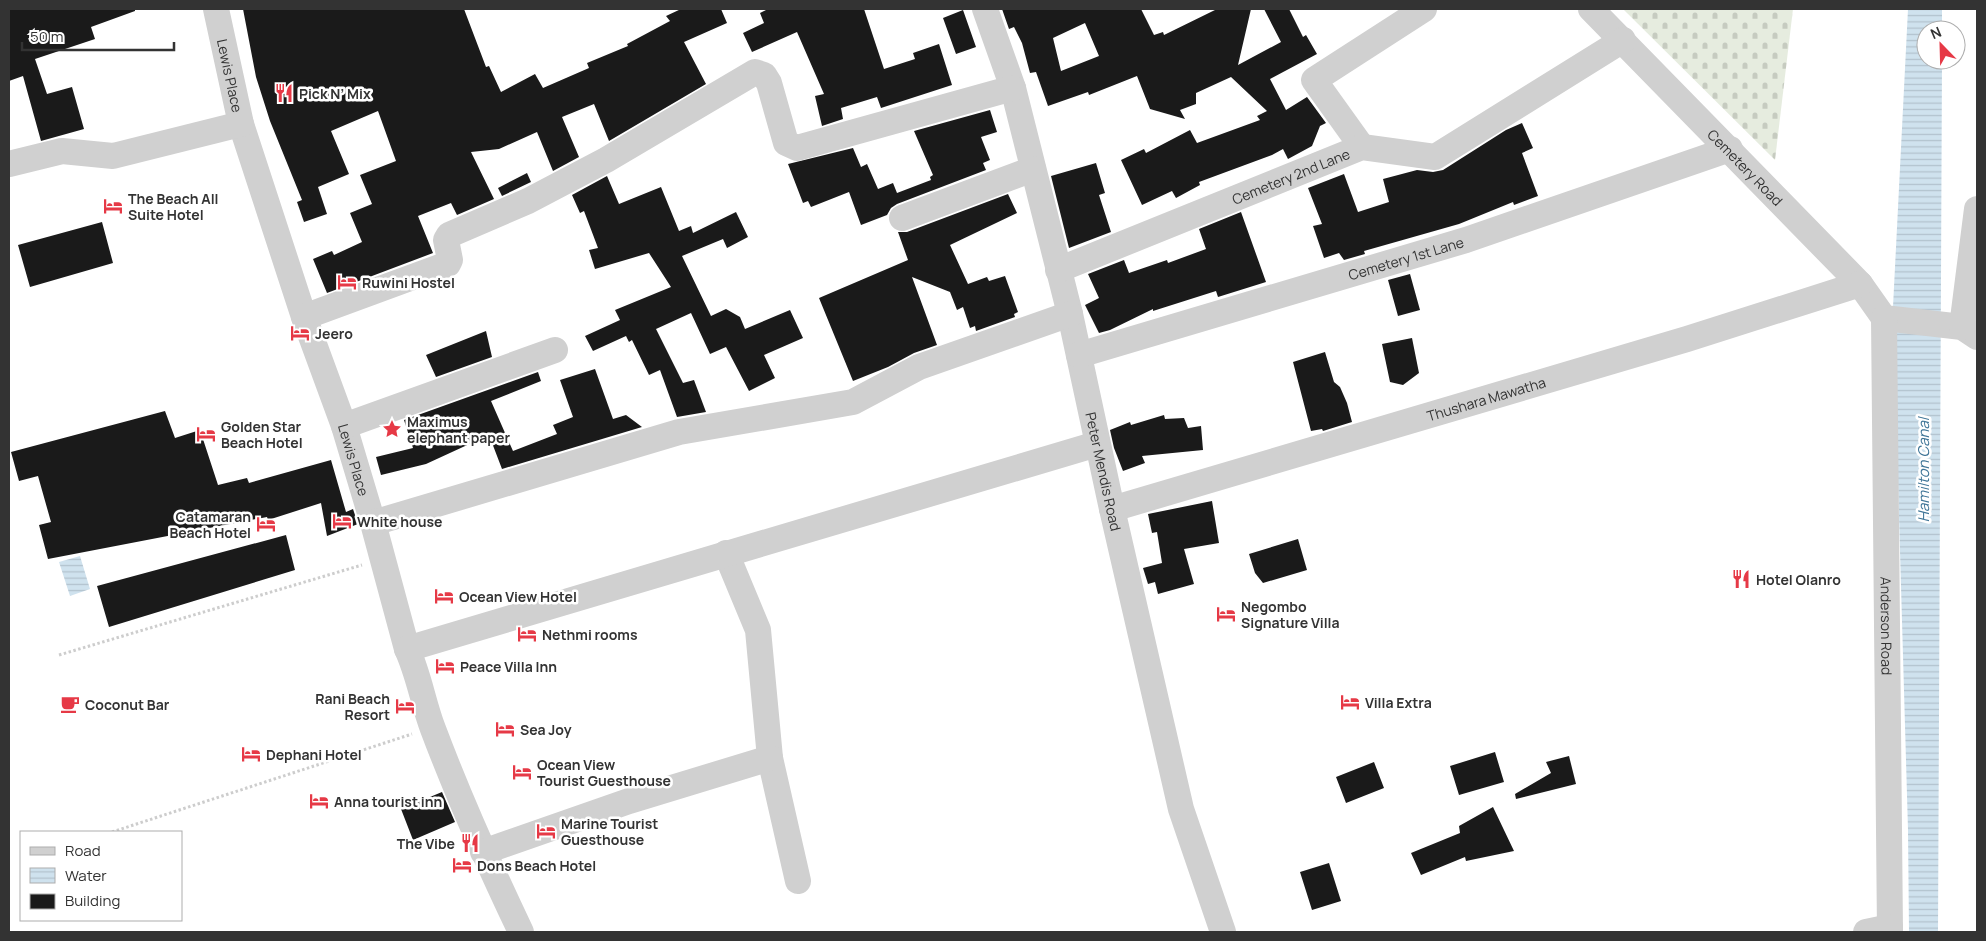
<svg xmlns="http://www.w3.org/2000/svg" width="1986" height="941" font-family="Manrope,sans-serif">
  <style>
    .cemetery { fill: url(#cemetery-stones) }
    .water { fill: url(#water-rules) }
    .building { fill: #1a1a1a; fill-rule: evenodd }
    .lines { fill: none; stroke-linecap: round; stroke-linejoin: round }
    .path { stroke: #cdcdcd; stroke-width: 3; stroke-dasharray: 2.5 2.5; stroke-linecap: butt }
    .minor { stroke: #d0d0d0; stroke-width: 26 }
    .labels { text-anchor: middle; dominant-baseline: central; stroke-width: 5; stroke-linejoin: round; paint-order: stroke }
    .street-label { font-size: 14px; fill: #333; stroke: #fff }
    .poi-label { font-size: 14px; font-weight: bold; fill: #333; stroke: #fff; text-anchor: start }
    .water-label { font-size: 15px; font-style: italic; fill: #3f7597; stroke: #fff }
  </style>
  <defs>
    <pattern id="cemetery-stones" width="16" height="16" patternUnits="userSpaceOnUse" patternTransform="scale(1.25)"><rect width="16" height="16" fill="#e6ecdf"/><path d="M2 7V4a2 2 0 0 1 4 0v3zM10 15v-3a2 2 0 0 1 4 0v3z" fill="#c6cbc0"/></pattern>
    <pattern id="water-rules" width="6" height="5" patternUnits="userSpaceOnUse" patternTransform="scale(1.25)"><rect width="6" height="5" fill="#cfe2ee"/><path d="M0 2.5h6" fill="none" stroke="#b2c2cd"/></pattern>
  </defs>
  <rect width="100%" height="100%" fill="#fff"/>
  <path class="cemetery" d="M1623,9h170l-18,151z"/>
  <path class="water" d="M1908,9h34v21h-16v30h16l-4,872h-29l-1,-102 -15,-523z
    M80,556l10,33 -20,7 -11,-34z"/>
  <path class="building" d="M9,9h126v2l-44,16 4,12 -60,20 12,35 25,-7 12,42 -43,12 -18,-65 -14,5z
    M243,9h221l22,58 3,-1 12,26 34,-18 8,14 46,-20 -2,-5 41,-17 -1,-2 43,-23 -4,-5 15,-7h40l6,14 -43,19 22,42 -97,57 -15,-37 -32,13 17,40 -26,14 -16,-39 -38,17 -28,3 23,47 -37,16 -6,-12 -33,13 15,37 -106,40 -14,-34 19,-8 2,4 28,-13 -12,-29 22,-9 -12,-29 36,-14 -18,-50 -47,20 18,43 -31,13 9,27 -23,8 -7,-20 5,-2 -32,-79 -14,-44z
    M768,9h96l20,60 31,-10 -2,-6 26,-9 13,41 -71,23 -4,-11 -36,11 2,11 -21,7 -7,-30 9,-2 -27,-62 -45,20 -9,-19 21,-10 -4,-10z
    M1002,9h139l13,26 9,-3 1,3 53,-26h34l-13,56 43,-23 -17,-33h25l14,28 3,-2 11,19 -47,25 16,31 21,-13 19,26 -6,3 -8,20 -24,13 -5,-10 -11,6 -73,27 1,3 -24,13 -4,-7 -30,14 -21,-45 23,-11 2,4 44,-23 7,13 63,-23 -3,-4 10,-5 -36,-34 -35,16v11l-16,6 5,9 -35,-10 -13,-33 -48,19 -1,-3 -40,14 -12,-34 -6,1 -8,-30 -8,-16 -5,2zM1085,23l14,33 -38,15 -8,-33z
    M963,10l13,37 -20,7 -13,-36z
    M990,110l7,22 -16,5 9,23 -7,3 3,7 -89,34 -6,4 -4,7 -26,10 -12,-33 -38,15 -3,-6 -5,2 -15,-39 65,-16 8,19 6,-3 11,25 15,-6 4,10 34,-13 -1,-3 3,-2 -19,-44z
    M1522,123l11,25 -11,5 16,43 -24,9 -1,-3 -54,22 -95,27 1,3 -21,6 -5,-7 -15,5 -11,-32 9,-2 -14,-36 36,-14 14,38 31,-10 -6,-23 34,-9 16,2 10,-2 63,-40z
    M1096,163l9,30 -6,2 12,37 -42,16 -18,-72z
    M527,173l4,9 -29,14 -4,-8z
    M607,176l12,28 42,-17 18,44 12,-5 2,7 43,-21 12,25 -21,11 -4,-9 -41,17 29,60 15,-7 14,8 5,12 45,-19 13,28 -39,17 11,23 -26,13 -23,-44 -16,7 -19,-41 -35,16 27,54 11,-3 12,32 -29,5 -17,-47 -11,5 -17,-35 -3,2 -3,-6 -33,15 -8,-15 35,-16 -5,-10 56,-23 -22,-34 -54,16 -6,-19 9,-2 -14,-37 -4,2 -8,-18z
    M1008,194l9,19 -67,32 18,39 19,-7 2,4 16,-5 13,36 -4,2 1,3 -39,14 -1,-5 -5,2 -7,-21 -6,3 -7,-18 -38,-15 25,68 -23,8 -26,14 -35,14 -34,-83 89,-38 -10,-28h9z
    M1241,212l25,70 -48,15 -2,-6 -63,20v-2l-43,21 -11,3 -14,-28 14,-7 -11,-24 36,-14 5,13 38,-13 1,3 38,-14 -7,-20z
    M102,222l11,41 -83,24 -12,-42z
    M1410,274l10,36 -22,6 -10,-36z
    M486,331l6,26 -56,20 -10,-22z
    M1412,338l7,35 -16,12 -13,-3 -8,-38z
    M1325,352l9,30 6,5 7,16 5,19 -29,9 -1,-2 -11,2 -18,-69z
    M595,369l18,50 13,-4 16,12 -140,42 -13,-34 -63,29 -45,11 -5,-18 37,-9 -9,-28 134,-48 3,9 -50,20 22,50 44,-17 -4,-9 20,-8 -13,-37z
    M165,411l10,27 25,-8 18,55 29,-7 2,5 82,-23 15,52 7,-3 5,15 -31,12 -6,-33 -53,17 -1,-3 -219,42 -9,-34 12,-3 -13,-46 -19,5 -8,-29z
    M1164,415l1,4 19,-1 4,10 13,-2 2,24 -61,6 3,7 -22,8 -9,-23 -4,-18 20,-8 1,3z
    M1212,501l7,42 -35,6 10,35 -36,10 -3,-12 -7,2 -5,-16 19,-5 -5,-31 -5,1 -4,-19z
    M286,535l9,35 -186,57 -12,-41z
    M1298,539l9,31 -44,13 -8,-10 -6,-19z
    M1495,752l9,30 -45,13 -9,-29z
    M1569,756l7,28 -60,15 -1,-5 36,-21 -5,-11z
    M1374,762l10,26 -38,15 -10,-26z
    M442,792l13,30 -42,18 -12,-31z
    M1493,807l21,44 -48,10 -1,-4 -44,18 -10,-22 49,-20 -1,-7z
    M1329,863l12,38 -29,9 -12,-38z"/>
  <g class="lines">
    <path class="path" d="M59,655l303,-90
      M112,832l300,-98"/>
    <g class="minor">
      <path id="s1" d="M216,9l25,115 63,193 40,109 29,97 34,126c12,26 16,54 26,80 26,69 56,136 88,203"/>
      <path id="s2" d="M985,9l28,79 57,226 42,195 69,300 42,123"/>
      <path id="s3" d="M1591,9l269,275 24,34 78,9 15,10"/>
      <path d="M1362,147l-48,-67 110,-71"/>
      <path d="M9,164l53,-13 51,5 128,-32"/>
      <path d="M902,218l131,-49"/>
      <path id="s4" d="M1058,270l304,-123 73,10 188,-117"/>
      <path d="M304,317l144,-53 2,-4 -4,-20 3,-5 79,-34 78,-41 149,-88 9,3 5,8 17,60 11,5 216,-60"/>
      <path id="s5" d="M1884,318l6,614"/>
      <path d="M1962,327l15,-118"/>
      <path id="s6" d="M1079,355l387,-115 264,-91"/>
      <path d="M344,426l211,-76"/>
      <path id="s7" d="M1112,509l575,-170 173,-55"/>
      <path d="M373,523l306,-91 174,-30 66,-35 151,-53"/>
      <path d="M726,553l32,77 12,128 28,123"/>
      <path d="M407,649l690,-205"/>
      <path d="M483,852l146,-51 141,-43"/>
      <path d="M1866,932l24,-5"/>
    </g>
  </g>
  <defs>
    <g id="restaurant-bare" transform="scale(1.5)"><path d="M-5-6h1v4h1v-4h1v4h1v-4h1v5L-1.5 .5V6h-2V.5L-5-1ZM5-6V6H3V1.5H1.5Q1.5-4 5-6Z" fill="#e63946" stroke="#fff" stroke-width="2.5" paint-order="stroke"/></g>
    <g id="hotel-bare" transform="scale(1.5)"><path d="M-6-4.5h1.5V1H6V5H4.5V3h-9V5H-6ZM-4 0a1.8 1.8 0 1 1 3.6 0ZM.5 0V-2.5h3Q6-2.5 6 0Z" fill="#e63946" stroke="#fff" stroke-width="2.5" paint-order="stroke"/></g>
    <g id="sight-bare" transform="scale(1.5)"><path d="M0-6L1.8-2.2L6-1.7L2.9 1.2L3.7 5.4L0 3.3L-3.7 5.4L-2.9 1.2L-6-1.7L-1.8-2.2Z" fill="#e63946" stroke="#fff" stroke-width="2.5" paint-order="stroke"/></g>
    <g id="cafe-bare" transform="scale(1.5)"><path d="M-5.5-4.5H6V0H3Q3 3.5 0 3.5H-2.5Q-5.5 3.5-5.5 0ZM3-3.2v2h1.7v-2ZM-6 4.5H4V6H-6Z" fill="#e63946" stroke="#fff" stroke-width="2.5" paint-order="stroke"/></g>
  </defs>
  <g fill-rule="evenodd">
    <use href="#restaurant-bare" x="284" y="93"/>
    <use href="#hotel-bare" x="113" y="206"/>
    <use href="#hotel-bare" x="347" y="282"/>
    <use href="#hotel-bare" x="300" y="333"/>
    <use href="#sight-bare" x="392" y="429"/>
    <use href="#hotel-bare" x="206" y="434"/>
    <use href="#hotel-bare" x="342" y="521"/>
    <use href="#hotel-bare" x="266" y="524"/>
    <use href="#restaurant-bare" x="1741" y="579"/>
    <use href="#hotel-bare" x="444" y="596"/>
    <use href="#hotel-bare" x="1226" y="614"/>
    <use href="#hotel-bare" x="527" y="634"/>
    <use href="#hotel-bare" x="445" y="666"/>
    <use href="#hotel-bare" x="1350" y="702"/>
    <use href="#cafe-bare" x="70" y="704"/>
    <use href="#hotel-bare" x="405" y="706"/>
    <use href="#hotel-bare" x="505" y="729"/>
    <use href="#hotel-bare" x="251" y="754"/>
    <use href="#hotel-bare" x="522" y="772"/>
    <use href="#hotel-bare" x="319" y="801"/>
    <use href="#hotel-bare" x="546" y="831"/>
    <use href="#restaurant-bare" x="470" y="843"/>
    <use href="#hotel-bare" x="462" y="865"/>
  </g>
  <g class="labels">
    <g class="street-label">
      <text stroke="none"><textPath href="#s1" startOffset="68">Lewis Place</textPath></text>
      <text stroke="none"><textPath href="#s3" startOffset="221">Cemetery Road</textPath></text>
      <text stroke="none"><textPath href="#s4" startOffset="251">Cemetery 2nd Lane</textPath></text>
      <text stroke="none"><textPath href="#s6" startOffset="341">Cemetery 1st Lane</textPath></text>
      <text stroke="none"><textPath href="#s7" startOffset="390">Thushara Mawatha</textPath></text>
      <text stroke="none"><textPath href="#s1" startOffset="472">Lewis Place</textPath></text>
      <text stroke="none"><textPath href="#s2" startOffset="478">Peter Mendis Road</textPath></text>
      <text stroke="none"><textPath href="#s5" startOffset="308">Anderson Road</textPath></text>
    </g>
    <g class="poi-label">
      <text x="299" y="93">Pick N’ Mix</text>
      <text x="128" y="198">The Beach All<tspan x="128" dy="16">Suite Hotel</tspan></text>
      <text x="362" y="282">Ruwini Hostel</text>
      <text x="315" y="333">Jeero</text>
      <text x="407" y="421">Maximus<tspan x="407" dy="16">elephant paper</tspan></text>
      <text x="221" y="426">Golden Star<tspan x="221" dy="16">Beach Hotel</tspan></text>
      <text x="251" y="516" text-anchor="end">Catamaran<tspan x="251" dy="16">Beach Hotel</tspan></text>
      <text x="357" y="521">White house</text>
      <text x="1756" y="579">Hotel Olanro</text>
      <text x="459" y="596">Ocean View Hotel</text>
      <text x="1241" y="606">Negombo<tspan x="1241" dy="16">Signature Villa</tspan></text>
      <text x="542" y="634">Nethmi rooms</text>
      <text x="460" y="666">Peace Villa Inn</text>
      <text x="390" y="698" text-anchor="end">Rani Beach<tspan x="390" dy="16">Resort</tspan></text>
      <text x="1365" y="702">Villa Extra</text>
      <text x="85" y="704">Coconut Bar</text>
      <text x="520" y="729">Sea Joy</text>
      <text x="266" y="754">Dephani Hotel</text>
      <text x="537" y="764">Ocean View<tspan x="537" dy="16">Tourist Guesthouse</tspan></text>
      <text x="334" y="801">Anna tourist inn</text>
      <text x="561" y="823">Marine Tourist<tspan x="561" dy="16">Guesthouse</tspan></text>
      <text x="455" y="843" text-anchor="end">The Vibe</text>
      <text x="477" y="865">Dons Beach Hotel</text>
    </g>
    <g class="water-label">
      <text transform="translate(1923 470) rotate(-90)">Hamilton Canal</text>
    </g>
  </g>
  <rect width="1986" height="941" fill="none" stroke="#333333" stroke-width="20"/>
  <rect x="20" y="831" width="162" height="90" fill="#ffffff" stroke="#adadad"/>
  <rect x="30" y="847" width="25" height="8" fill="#d0d0d0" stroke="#adadad"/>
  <text x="65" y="856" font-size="15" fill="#333333">Road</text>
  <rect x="30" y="868" width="25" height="15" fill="url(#water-rules)" stroke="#adadad"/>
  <text x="65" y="881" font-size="15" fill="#333333">Water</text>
  <rect x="30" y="894" width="25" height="15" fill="#1a1a1a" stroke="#adadad"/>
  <text x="65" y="906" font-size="15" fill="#333333">Building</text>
  <g transform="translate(1941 45) rotate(337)"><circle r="24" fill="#ffffff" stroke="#adadad"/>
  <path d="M0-4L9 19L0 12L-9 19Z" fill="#e63946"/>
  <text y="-8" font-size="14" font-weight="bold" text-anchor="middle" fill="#333333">N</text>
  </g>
  <path d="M22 42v8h152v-8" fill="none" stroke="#333333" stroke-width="2.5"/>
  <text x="30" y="42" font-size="15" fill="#333333" stroke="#ffffff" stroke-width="4" paint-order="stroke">50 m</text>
</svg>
